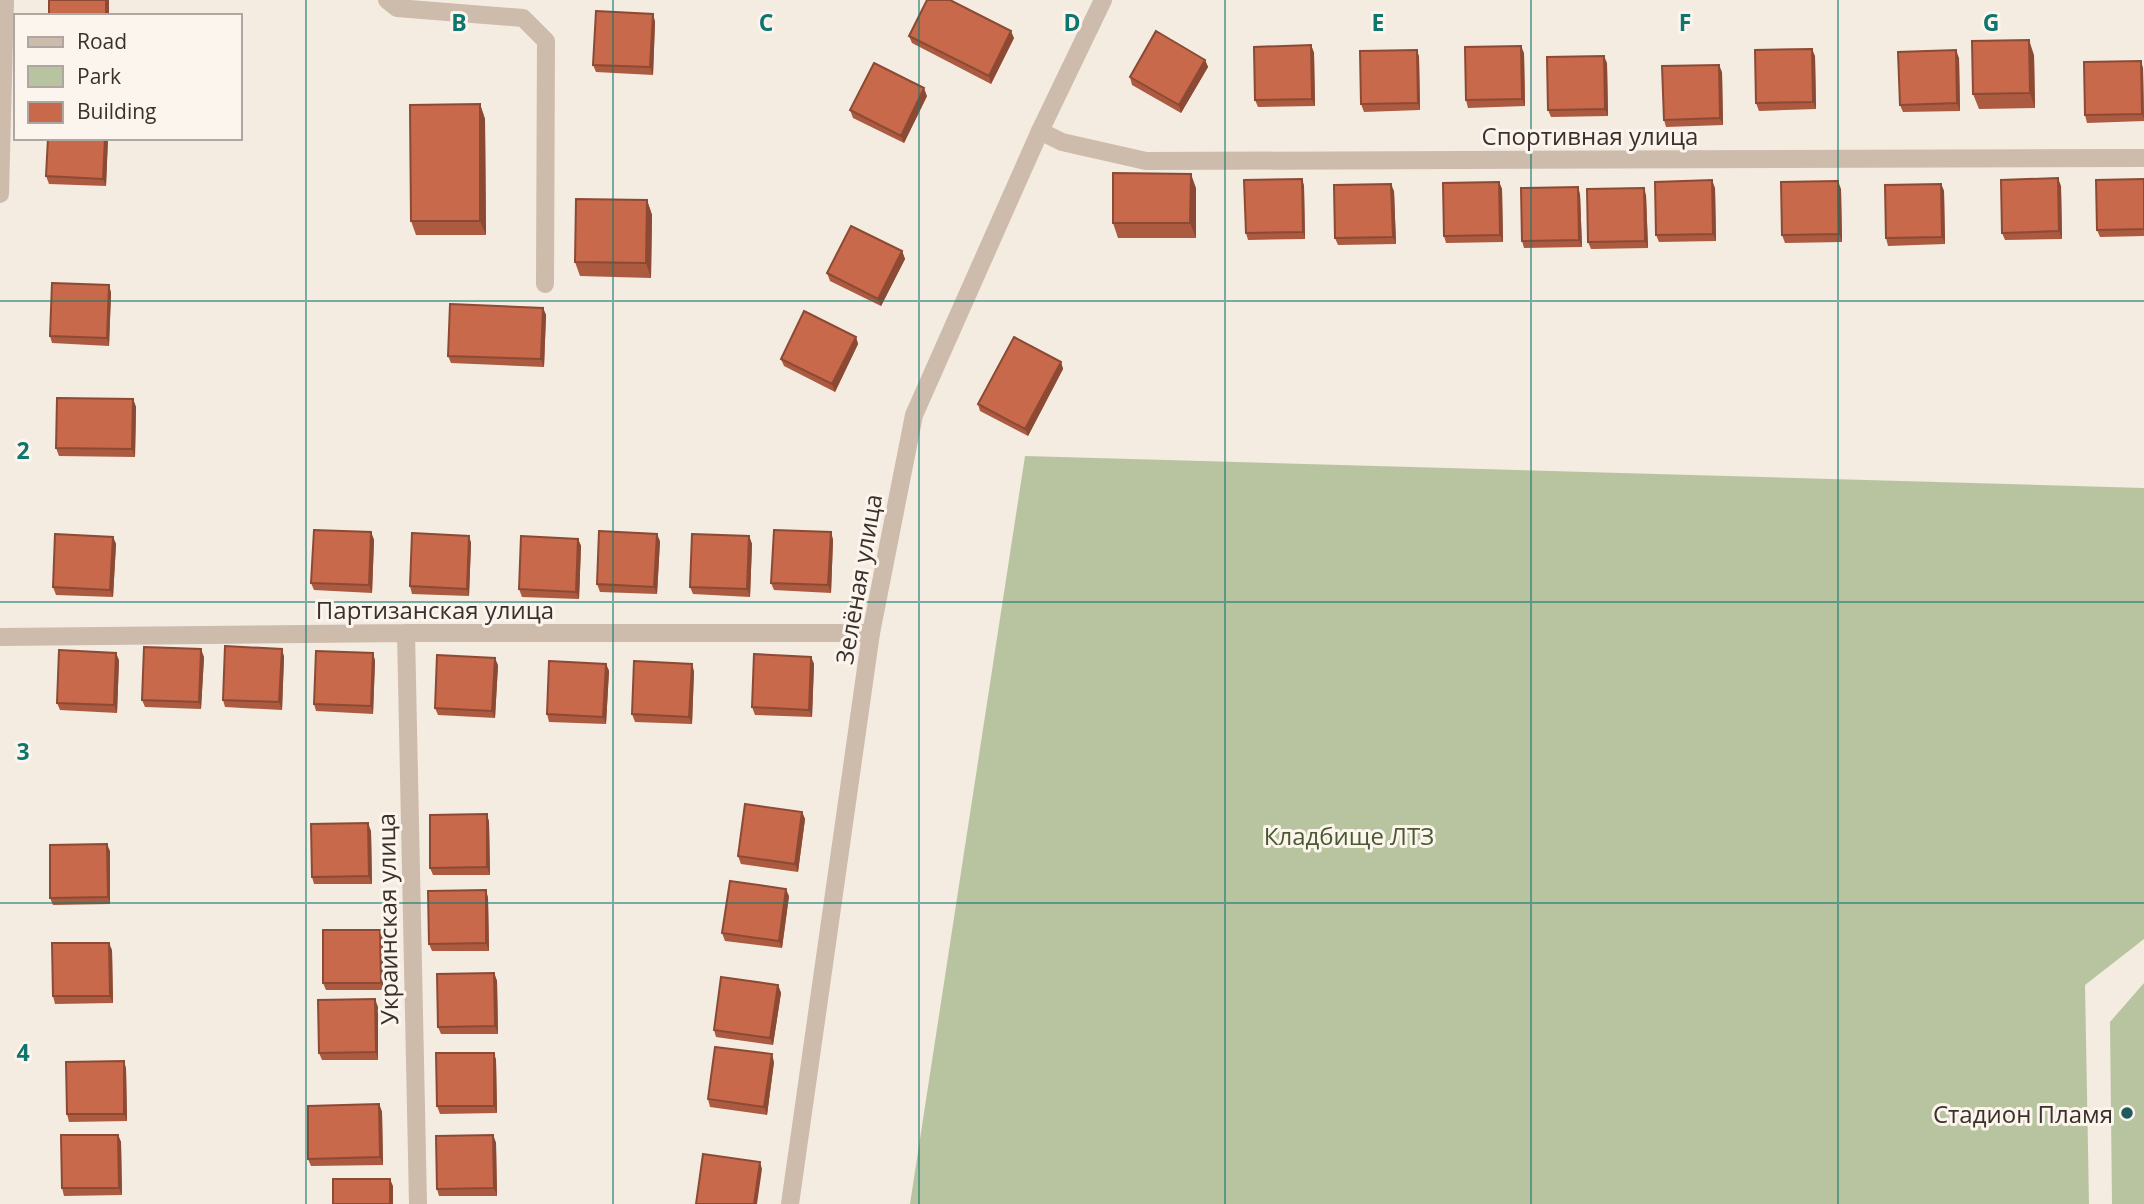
<svg xmlns="http://www.w3.org/2000/svg" width="2144" height="1204" font-family="'Open Sans',sans-serif">
  <style>
    .green { fill: #b8c4a0 }
    .lines { fill: none; stroke-linecap: round; stroke-linejoin: round }
    .minor { stroke: #cdbbac; stroke-width: 18 }
    .tertiary { stroke: #cdbbac; stroke-width: 18 }
    .wall { fill: #ac5a40 }
    .shaded-wall { fill: #8c4a34 }
    .building { fill: #c8694b; stroke: #8c4a34; stroke-width: 2 }
    .grid { fill: none; stroke: #0f766e; stroke-width: 2; stroke-opacity: 0.55 }
    .poi-dot { fill: #1f5a5e; stroke: #fbf5ee; stroke-width: 2.5 }
    .labels { text-anchor: middle; dominant-baseline: central; stroke-width: 6; stroke-linejoin: round; paint-order: stroke }
    .street-label { font-size: 24px; fill: #3b302b; stroke: #fbf5ee }
    .park-label { font-size: 24px; fill: #4a5a2e; stroke: #fbf5ee }
    .poi-label { font-size: 24px; fill: #3b302b; stroke: #fbf5ee; text-anchor: end }
    .grid-label { font-size: 23px; text-anchor: middle; font-weight: bold; fill: #0f766e; stroke: #fbf5ee; stroke-width: 6; stroke-linejoin: round; paint-order: stroke }
  </style>
  <rect width="100%" height="100%" fill="#f4ebe1"/>
  <path class="green" d="M1025,456l1119,32v451l-59,46 4,219h-1179z
    M2144,983v221h-32l-2,-182z"/>
  <g class="lines">
    <path class="minor" d="M387,0l10,8 126,10 23,23 -1,243
      M1040,131l22,11 84,19 998,-3
      M0,194l5,-194
      M406,633l12,571
      M0,637l406,-4h465"/>
    <path class="tertiary" d="M790,1204l81,-571 43,-218 126,-284 63,-131"/>
  </g>
  <path class="wall" d="M653,14l2,8 -2,53 -57,-3 -3,-7z
    M909,36l105,2 -23,46 -79,-41z
    M1311,45l3,8 1,53 -57,1 -3,-7z
    M1417,50l2,7 1,53 -56,2 -3,-8z
    M1524,53l1,53 -57,2 -2,-8z
    M2034,55l1,53 -56,1 -6,-15z
    M1815,56l1,53 -57,2 -3,-8z
    M1959,58l1,53 -57,1 -3,-7z
    M1205,60l3,7 -27,46 -49,-28 -2,-8z
    M1607,63l1,53 -57,1 -3,-7z
    M2143,68l1,53 -57,2 -2,-8z
    M1722,72l1,53 -57,2 -2,-7z
    M927,96l-23,47 -51,-25 -3,-8z
    M480,104l5,15 1,116h-70l-5,-14z
    M108,138l-2,48 -57,-2 -3,-8z
    M1302,179l2,7 1,53 -57,1 -2,-7z
    M2144,179v57l-44,1 -3,-7z
    M1499,182l3,7 1,53 -57,1 -2,-7z
    M1941,184l3,7 1,53 -57,2 -2,-8z
    M2061,186l1,53 -57,1 -3,-7z
    M1196,188v50h-78l-5,-15z
    M1715,188l1,53 -57,1 -3,-7z
    M1841,189l1,53 -57,1 -3,-8z
    M1394,191l2,53 -58,1 -3,-7z
    M1580,194l2,53 -58,1 -2,-7z
    M1646,195l2,53 -57,1 -3,-7z
    M647,200l5,15 -1,63 -71,-2 -5,-14z
    M902,251l3,8 -24,47 -51,-25 -3,-8z
    M109,285l2,8 -2,53 -57,-3 -2,-7z
    M543,308l3,7 -2,52 -93,-4 -3,-7z
    M856,337l2,7 -23,48 -51,-26 -3,-7z
    M1061,362l2,7 -35,67 -48,-25 -2,-7z
    M133,399l3,8 -1,50 -76,-1 -3,-8z
    M371,532l3,8 -2,53 -58,-3 -3,-7z
    M831,532l2,8 -2,53 -57,-3 -3,-7z
    M469,536l2,7 -2,53 -57,-2 -2,-8z
    M749,536l3,8 -2,53 -57,-3 -3,-7z
    M113,537l3,7 -3,53 -57,-2 -3,-8z
    M578,539l3,7 -2,53 -57,-2 -3,-8z
    M660,541l-3,53 -57,-2 -3,-8z
    M282,649l2,8 -2,53 -57,-3 -2,-7z
    M373,653l2,8 -2,53 -57,-3 -2,-7z
    M204,657l-3,52 -56,-2 -3,-7z
    M811,657l3,7 -2,53 -57,-2 -3,-8z
    M119,660l-2,53 -57,-3 -3,-7z
    M606,664l3,7 -3,53 -57,-2 -2,-8z
    M498,665l-3,53 -57,-3 -3,-7z
    M694,671l-2,53 -57,-2 -3,-8z
    M802,812l3,7 -7,53 -57,-8 -3,-8z
    M487,814l2,8 1,53h-57l-3,-7z
    M371,831l1,53h-58l-2,-7z
    M110,851v53l-57,1 -3,-7z
    M486,890l2,8 1,53h-57l-3,-7z
    M789,896l-7,52 -57,-7 -3,-8z
    M383,937v53h-57l-3,-7z
    M112,950l1,53 -58,1 -2,-8z
    M494,973l3,8 1,53h-57l-3,-7z
    M778,985l3,8 -8,52 -57,-8 -2,-7z
    M378,1007v53h-56l-3,-7z
    M494,1053l2,7 1,53 -57,1 -3,-8z
    M774,1062l-7,53 -57,-8 -2,-8z
    M126,1068l1,53 -58,1 -2,-8z
    M379,1104l3,8 1,53 -72,1 -3,-7z
    M118,1135l3,7 1,53 -58,1 -2,-8z
    M493,1135l3,8 1,53h-58l-2,-7z"/>
  <path class="shaded-wall" d="M106,0h3v16h-3z
    M653,14l2,8 -2,53 -3,-8z
    M1011,31l3,7 -23,46 -2,-8z
    M2029,40l5,15 1,53 -5,-15z
    M1311,45l3,8 1,53 -3,-7z
    M1521,46l3,7 1,53 -3,-7z
    M1812,49l3,7 1,53 -3,-7z
    M1417,50l2,7 1,53 -2,-7z
    M1956,50l3,8 1,53 -3,-8z
    M1604,56l3,7 1,53 -3,-7z
    M1205,60l3,7 -27,46 -2,-8z
    M2141,61l2,7 1,51 -2,-5z
    M1719,65l3,7 1,53 -3,-7z
    M924,88l3,8 -23,47 -3,-7z
    M480,104l5,15 1,116 -6,-14z
    M105,138h3l-2,48 -3,-7z
    M1191,174l5,14v50l-6,-15z
    M2058,178l3,8 1,53 -3,-8z
    M1302,179l2,7 1,53 -2,-7z
    M1712,180l3,8 1,53 -3,-7z
    M1838,181l3,8 1,53 -3,-8z
    M1499,182l3,7 1,53 -3,-7z
    M1391,184l3,7 2,53 -3,-7z
    M1941,184l3,7 1,53 -3,-7z
    M1578,187l2,7 2,53 -3,-7z
    M1644,188l2,7 2,53 -3,-7z
    M647,200l5,15 -1,63 -5,-15z
    M902,251l3,8 -24,47 -3,-7z
    M109,285l2,8 -2,53 -2,-8z
    M543,308l3,7 -2,52 -3,-8z
    M856,337l2,7 -23,48 -3,-8z
    M1061,362l2,7 -35,67 -3,-7z
    M133,399l3,8 -1,50 -3,-8z
    M371,532l3,8 -2,53 -3,-8z
    M831,532l2,8 -2,53 -3,-8z
    M657,534l3,7 -3,53 -3,-7z
    M469,536l2,7 -2,53 -2,-7z
    M749,536l3,8 -2,53 -3,-8z
    M113,537l3,7 -3,53 -3,-7z
    M578,539l3,7 -2,53 -3,-7z
    M201,649l3,8 -3,52 -2,-7z
    M282,649l2,8 -2,53 -3,-8z
    M116,653l3,7 -2,53 -3,-8z
    M373,653l2,8 -2,53 -2,-8z
    M811,657l3,7 -2,53 -3,-7z
    M495,658l3,7 -3,53 -3,-7z
    M606,664l3,7 -3,53 -3,-7z
    M692,664l2,7 -2,53 -3,-7z
    M802,812l3,7 -7,53 -3,-8z
    M487,814l2,8 1,53 -3,-8z
    M368,823l3,8 1,53 -3,-8z
    M107,844l3,7v53l-2,-7z
    M786,889l3,7 -7,52 -3,-7z
    M486,890l2,8 1,53 -3,-8z
    M380,930l3,7v53l-2,-7z
    M109,943l3,7 1,53 -3,-7z
    M494,973l3,8 1,53 -3,-8z
    M778,985l3,8 -8,52 -3,-7z
    M375,999l3,8v53l-2,-8z
    M494,1053l2,7 1,53 -3,-7z
    M772,1054l2,8 -7,53 -3,-8z
    M124,1061l2,7 1,53 -3,-7z
    M379,1104l3,8 1,53 -3,-8z
    M118,1135l3,7 1,53 -3,-7z
    M493,1135l3,8 1,53 -3,-8z
    M760,1162l2,7 -5,35h-3z
    M390,1179l3,7v18h-3z"/>
  <path class="building" d="M49,0h57v16h-57z
    M927,0h23l61,31 -22,45 -80,-40z
    M596,11l57,3 -3,53 -57,-2z
    M1156,31l49,29 -26,45 -49,-28z
    M2029,40l1,53 -57,1 -1,-53z
    M1311,45l1,54 -57,1 -1,-53z
    M1521,46l1,53 -56,1 -1,-53z
    M1812,49l1,53 -57,1 -1,-53z
    M1417,50l1,53 -57,1 -1,-53z
    M1956,50l1,53 -57,2 -2,-53z
    M1604,56l1,53 -57,1 -1,-53z
    M2141,61l1,53 -57,1 -1,-53z
    M874,63l50,25 -23,48 -51,-26z
    M1719,65l1,53 -56,2 -2,-54z
    M480,104v117h-69l-1,-116z
    M48,138h57l-2,41 -57,-3z
    M1113,173l78,1 -1,49h-77z
    M2058,178l1,53 -57,2 -1,-53z
    M1302,179l1,53 -57,1 -2,-53z
    M2144,179v50l-47,1 -1,-50z
    M1712,180l1,54 -57,1 -1,-53z
    M1838,181l1,53 -57,1 -1,-53z
    M1499,182l1,53 -56,1 -1,-53z
    M1391,184l2,53 -58,1 -1,-53z
    M1941,184l1,53 -56,1 -1,-53z
    M1578,187l1,53 -57,1 -1,-53z
    M1644,188l1,53 -57,1 -1,-53z
    M576,199l71,1 -1,63 -71,-1z
    M851,226l51,25 -24,48 -51,-26z
    M52,283l57,2 -2,53 -57,-2z
    M450,304l93,4 -2,51 -93,-3z
    M804,311l52,26 -24,47 -51,-25z
    M1014,337l47,25 -36,67 -47,-25z
    M57,398l76,1 -1,50 -76,-1z
    M314,530l57,2 -2,53 -58,-2z
    M774,530l57,2 -3,53 -57,-2z
    M599,531l58,3 -3,53 -57,-3z
    M412,533l57,3 -2,53 -57,-3z
    M55,534l58,3 -3,53 -57,-3z
    M692,534l57,2 -2,53 -57,-2z
    M521,536l57,3 -2,53 -57,-3z
    M225,646l57,3 -3,53 -56,-2z
    M144,647l57,2 -2,53 -57,-2z
    M59,650l57,3 -2,52 -57,-2z
    M316,651l57,2 -2,53 -57,-2z
    M754,654l57,3 -2,53 -57,-3z
    M437,655l58,3 -3,53 -57,-3z
    M549,661l57,3 -3,53 -56,-3z
    M634,661l58,3 -3,53 -57,-3z
    M745,804l57,8 -7,52 -57,-8z
    M487,814v53l-57,1v-53z
    M368,823l1,53 -57,1 -1,-53z
    M107,844l1,53 -58,1v-53z
    M730,881l56,8 -7,52 -57,-8z
    M486,890v53l-57,1 -1,-53z
    M323,930h57l1,53h-58z
    M52,943h57l1,53h-57z
    M494,973l1,53 -57,1 -1,-53z
    M721,977l57,8 -8,53 -56,-8z
    M375,999l1,53 -57,1 -1,-53z
    M715,1047l57,7 -8,53 -56,-8z
    M436,1053h58v53h-57z
    M124,1061v53h-57l-1,-52z
    M379,1104l1,53 -72,2v-53z
    M61,1135h57l1,53h-57z
    M493,1135l1,53 -57,1 -1,-53z
    M703,1154l57,8 -6,42h-58z
    M333,1179h57v25h-57z"/>
  <path class="grid" d="M306,0v1204M613,0v1204M919,0v1204M1225,0v1204M1531,0v1204M1838,0v1204M0,301h2144M0,602h2144M0,903h2144"/>
  <circle class="poi-dot" cx="2127" cy="1113" r="7"/>
  <g class="labels">
    <g class="street-label">
      <text x="1590" y="135">Спортивная улица</text>
      <text transform="translate(858 579) rotate(-80)">Зелёная улица</text>
      <text x="435" y="609">Партизанская улица</text>
      <text transform="translate(387 919) rotate(-91)">Украинская улица</text>
    </g>
    <g class="park-label">
      <text x="1349" y="835">Кладбище ЛТЗ</text>
    </g>
    <g class="poi-label">
      <text x="2113" y="1113">Стадион Пламя</text>
    </g>
  </g>
  <g class="grid-label">
    <text x="459" y="31">B</text>
    <text x="766" y="31">C</text>
    <text x="1072" y="31">D</text>
    <text x="1378" y="31">E</text>
    <text x="1685" y="31">F</text>
    <text x="1991" y="31">G</text>
    <text x="23" y="459">2</text>
    <text x="23" y="760">3</text>
    <text x="23" y="1061">4</text>
  </g>
  <rect x="14" y="14" width="228" height="126" fill="#fbf5ee" stroke="#aea6a0" stroke-width="2"/>
  <rect x="28" y="37" width="35" height="10" fill="#cdbbac" stroke="#aea6a0" stroke-width="2"/>
  <text x="77" y="49" font-size="21" fill="#3b302b">Road</text>
  <rect x="28" y="66" width="35" height="21" fill="#b8c4a0" stroke="#aea6a0" stroke-width="2"/>
  <text x="77" y="84" font-size="21" fill="#3b302b">Park</text>
  <rect x="28" y="102" width="35" height="21" fill="#c8694b" stroke="#aea6a0" stroke-width="2"/>
  <text x="77" y="119" font-size="21" fill="#3b302b">Building</text>
</svg>
